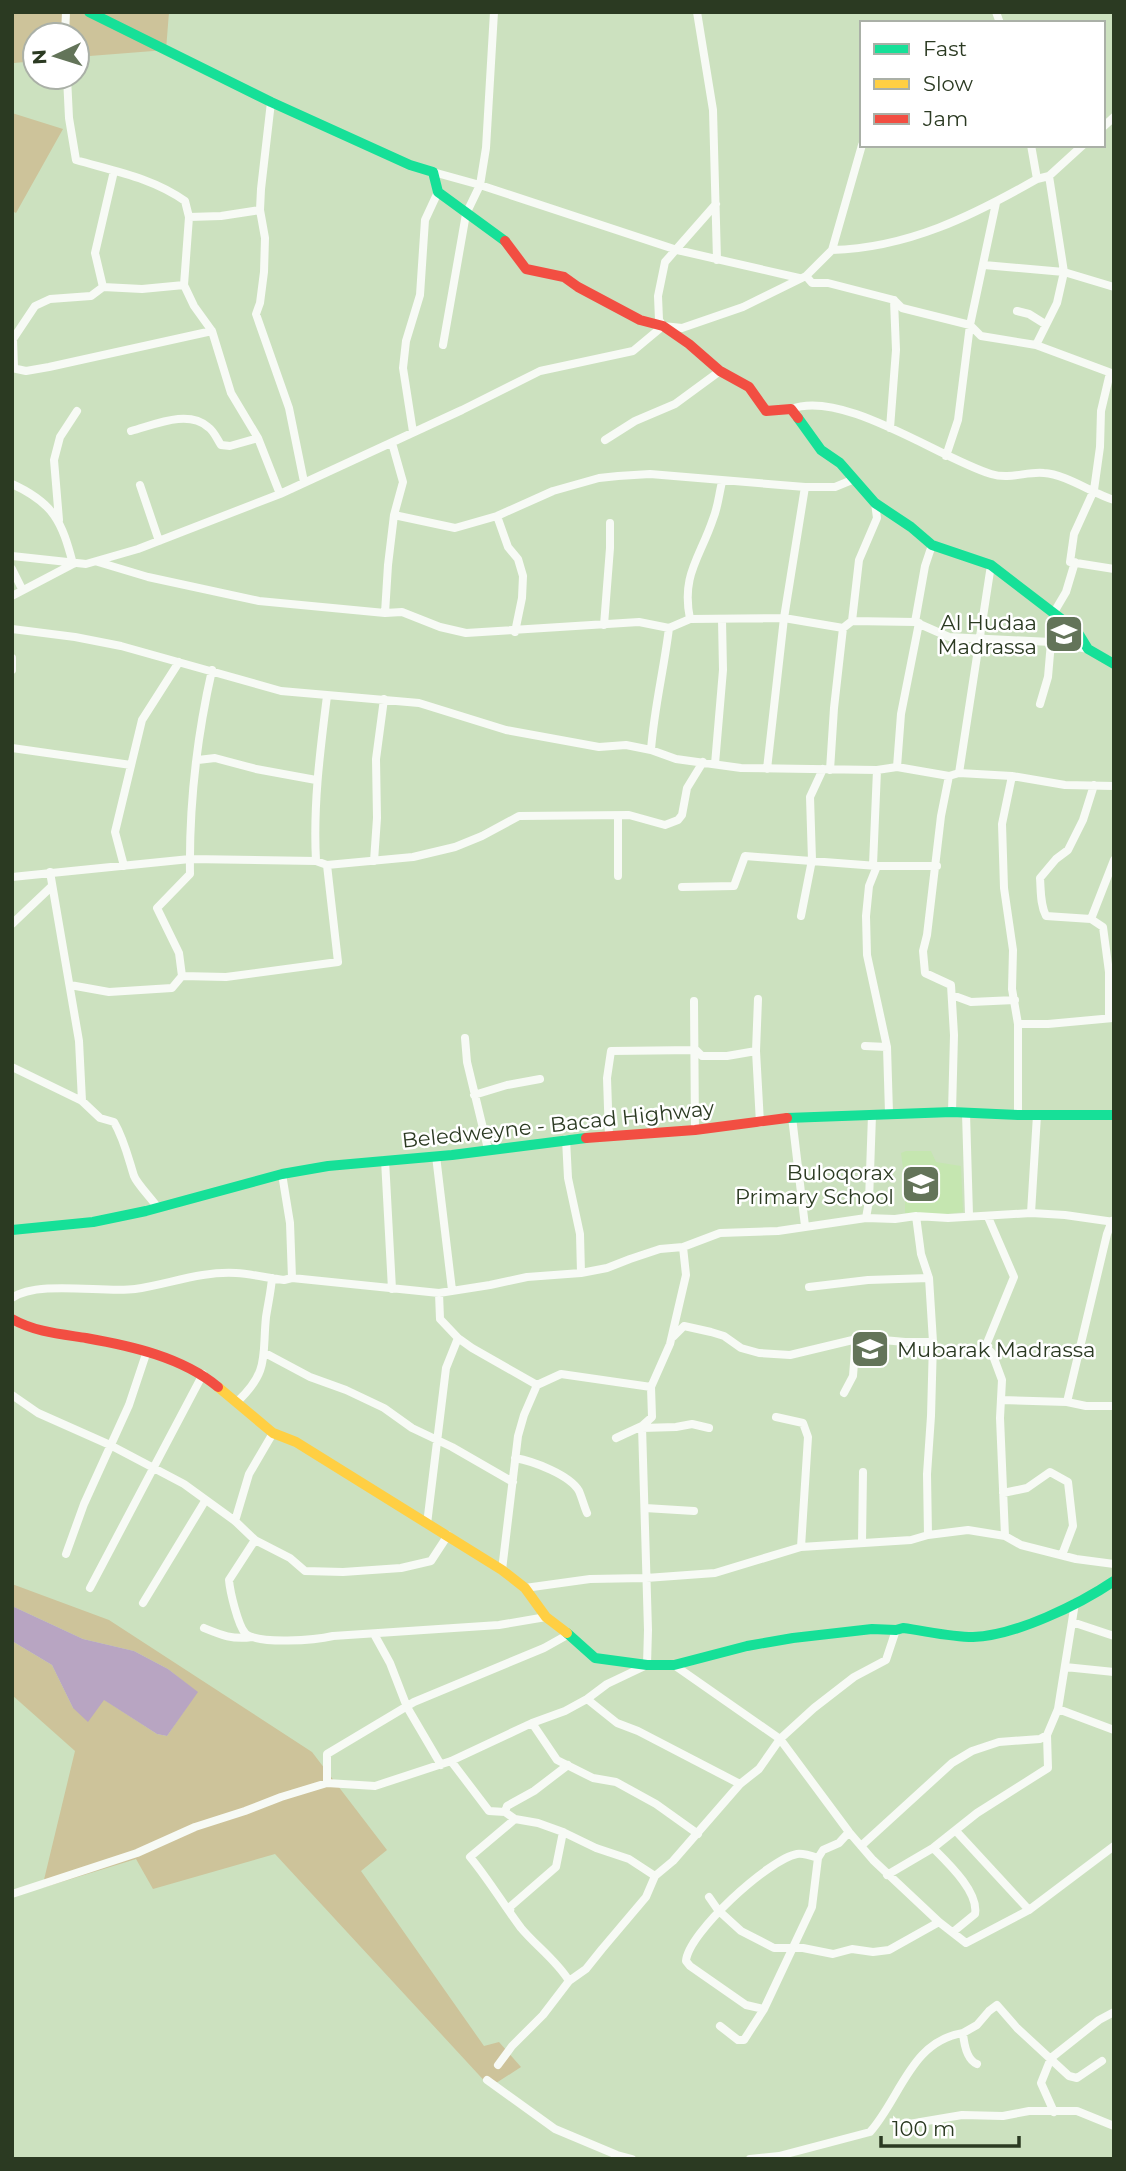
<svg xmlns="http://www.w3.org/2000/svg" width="1126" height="2171" font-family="Montserrat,sans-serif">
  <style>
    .built { fill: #c5e6b0 }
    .green { fill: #cdc39a }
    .water { fill: #b8a5c2 }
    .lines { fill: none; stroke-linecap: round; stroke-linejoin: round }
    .street { stroke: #f7faf5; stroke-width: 8 }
    .fast { stroke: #16e098; stroke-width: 10 }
    .slow { stroke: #ffcf43; stroke-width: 10 }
    .jam { stroke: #f24e42; stroke-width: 10 }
    .labels { text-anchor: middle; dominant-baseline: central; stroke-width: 5; stroke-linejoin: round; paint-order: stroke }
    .poi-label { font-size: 21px; fill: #2b3a22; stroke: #fff; text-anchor: end }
    .street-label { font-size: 21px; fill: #2b3a22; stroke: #fff }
  </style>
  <rect width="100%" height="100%" fill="#cce1bf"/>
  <path class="built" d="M906,1151h25l5,11 25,4 2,46 -26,3 -32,-2v-30l-4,-30z"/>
  <path class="green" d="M12,12h157l-3,38 -89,7v-22h-42v26l-21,2 -2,5z
    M12,113l51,16 -47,84 -4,-2z
    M12,1584l97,36 203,132 75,98 -26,21 123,175 15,-4 22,25 -31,20 -215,-233 -122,35 -17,-30 -94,29 33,-137 -63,-56v-54l40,24 21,43 30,-9 54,35 10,2 30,-44 -29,-23 -34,-18 -51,-12 -71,-33z"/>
  <path class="water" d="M12,1606l71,33 51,12 34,18 30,23 -31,44 -10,-2 -53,-34 -16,22 -15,-14 -21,-43 -40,-24z"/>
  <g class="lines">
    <path class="street" d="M697,12l16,98 4,150
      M996,12l4,11
      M65,35l1,-23
      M67,77l2,41 7,42c38,11 77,18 109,41l4,16
      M271,102l-10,87 -1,21 5,28 -1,34 -4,31 -4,11 33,94 15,74
      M1103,127l11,-10
      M1031,145l6,34
      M433,172l47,13 197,65 122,28
      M832,250l30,-105
      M984,265l80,7 50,15
      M806,276l6,7h16l66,17 8,8 68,17 11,11 55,9 78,29
      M184,285l10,21 18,25 19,62 27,45 22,56
      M103,287l-8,-34 19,-82
      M1017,311l12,3 16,10
      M663,326l-4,-6 -1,-24 7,-34 51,-58
      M443,345l23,-131 14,-29 6,-37 8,-136
      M1036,345l21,-42 7,-31 -15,-96
      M12,368l14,3 23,-4 163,-36
      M14,368l-1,-29 22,-33 15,-7 41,-3 12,-9 39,2 42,-4 5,-68 32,-1 39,-6
      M1110,373l-9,38 -1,36 -6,43 -20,44 -4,28 44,7
      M791,409c52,-20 148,49 200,65 19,6 36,-3 53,-1 21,1 50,21 70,27
      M890,428l6,-78 -2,-50
      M131,431c23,-6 57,-22 77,-4 6,4 9,12 13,18l9,1 28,-8
      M413,432l-10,-64 3,-27 14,-46 5,-75 13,-28
      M605,440l30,-19 40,-17 45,-33
      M946,456l12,-36 12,-95 26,-122
      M12,484c42,19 50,38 61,80
      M140,485l19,56
      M394,515l61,13 42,-12 56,-25 46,-13 19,-2 32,-2 155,13h30l17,-7
      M497,516l11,31 10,12 5,17 -1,22 -7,34
      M59,520l-5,-60 6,-23 17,-26
      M12,556l74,8 52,-15 142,-55 182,-84 78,-39 93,-20 30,-25 19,2 61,-21 63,-31 26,-26c76,-2 140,-34 205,-71l12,-3 34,-31
      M98,562l50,15 111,24 126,12 17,-1 38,15 26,6 173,-11 30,6 21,-9 94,-1 59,10 9,-7 63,1 34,15 102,5 37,7
      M12,569l10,20
      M12,596l61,-32
      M385,613l3,-48 6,-50 9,-33 -11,-39
      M1053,614l13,-22 9,-30
      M690,619c-9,-44 10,-61 23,-100 5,-12 6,-25 9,-37
      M852,621l7,-61 18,-42 -2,-15
      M915,622l10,-56 7,-21
      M604,625l6,-77v-25
      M12,629l63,8 46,9 160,45 138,12 87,27 93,17 27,-2 25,5 25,9 65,9 136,2 20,-3 52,9 10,-3 53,3 53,9 49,1
      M12,658v12
      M1040,704l8,-27 3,-35
      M12,748l119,17
      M651,750c3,-41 13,-81 18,-122
      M198,760l17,-2 41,11 60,11
      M715,764l8,-94 -1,-50
      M897,767l4,-53 18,-91
      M767,769l17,-151 21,-131
      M830,770l4,-62 9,-80
      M959,773l32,-208
      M949,776l-8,40 -14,119 -4,16 2,22 26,12 3,50 -2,77
      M1012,776l-10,48 2,64 9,62 -1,39 6,35v91
      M1094,785l-11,35 -15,30 -12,9 -16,19c1,13 0,26 6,38l45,3 12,8 6,45v46
      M316,861c-3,-56 4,-109 11,-165
      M374,861l3,-43 -1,-59 8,-60
      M873,865l4,-95
      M124,866l-9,-34 27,-112 37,-58
      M877,866l-8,20 -3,30 1,39 20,92 2,66
      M50,872l29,169 3,60
      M618,876v-59
      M12,877l178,-18 126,2 11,4 86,-8 42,-10 27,-11 37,-20 110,-1 36,10 13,-5 4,-5 5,-27 16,-26
      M682,887l52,-1 11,-30 132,10h60
      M801,916l11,-56 -2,-63 13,-28
      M1091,919l23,-59
      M12,924l39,-37
      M182,976l-3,-23 -22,-45 33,-34c-1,-68 7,-138 22,-204
      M70,985l39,7 63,-4 10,-12 44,1 112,-15 -11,-97
      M952,995l19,7 44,-2
      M694,1001l1,129
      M1018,1024h30l65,-6
      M465,1038l2,24 21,87
      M865,1046l22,1
      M756,1051l4,72
      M12,1067l70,34 18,17 14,4c10,17 14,35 20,54 3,8 18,23 24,32
      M474,1095l33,-10 33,-6
      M966,1113l3,102
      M792,1117l13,109
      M609,1137l-2,-59 4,-27 85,-1 6,6h25l29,-5 2,-52
      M566,1139l2,39 12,56 1,39
      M436,1156l16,134
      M385,1160l7,129
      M282,1174l8,49 2,55
      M1031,1213l6,-98
      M916,1216l5,38 8,24 4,64 -2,74 -4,58 1,61
      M988,1217l26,60 -27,66v5l5,5 10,27 -2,38 5,118
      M866,1218l3,-17 3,-86
      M809,1287l59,-7 61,-2
      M439,1293l1,26 18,19 14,10 65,37
      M12,1298c26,-18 91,-5 123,-9 34,-5 66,-18 101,-16 16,1 32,5 48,7l8,-2 147,15 51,-8 37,-8 54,-4 26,-5 23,-9 30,-10 23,-2 37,-14 58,-2 88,-13 29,1 21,-3 32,2 83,-5 34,2 49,7
      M673,1337l11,-11 27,6 13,4 17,12 18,5 31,2 71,-17 44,4h28
      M265,1353l45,24 36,13 38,18 28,20 40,19 61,35
      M844,1393l9,-17 2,-26 6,-12
      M12,1395l26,18 72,32 74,39 51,37 20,19 35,18 15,13 38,1 58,-4 30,-7 17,-26
      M1001,1400l66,2 19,4h28
      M237,1402c33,-31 25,-46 29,-85 2,-13 5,-26 6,-39
      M1067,1402l40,-168 5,-13
      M776,1417l27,6 5,14 -7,110
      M642,1428l34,-1 16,-3 17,4
      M616,1438l26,-12
      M515,1458c18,3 55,17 64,33 3,7 5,15 8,22
      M1003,1493l24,-5 23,-16 18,10 5,44 -11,29
      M645,1508l49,3
      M235,1521l14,-47 24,-41
      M427,1524l19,-156 12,-30
      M255,1540l-26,40c1,12 9,45 16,53 12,12 72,7 88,3l166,-11 47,-8
      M862,1543l1,-71
      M66,1554l18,-50 45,-99 17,-51
      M502,1570l16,-134 6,-21 13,-30 24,-11 90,13
      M90,1588l113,-214
      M525,1588l65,-9 56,-1 69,-5 86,-26 110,-7 17,-5 40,-5 37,6 16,9 55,14 38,5
      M143,1603l62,-102
      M1072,1622l42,14
      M204,1628c17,7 29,12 48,9
      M374,1634l16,29 17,44 34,58
      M674,1665l106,74 69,93 24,28 66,62 27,21 63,-33 85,-64
      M1065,1667l49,5
      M587,1699l30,24 21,8 102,53
      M1058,1709l56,21
      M532,1723l25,37 36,18 23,4 40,22 42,30
      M451,1761l38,50 16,1 10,7 23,4 25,9 33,16 33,11 26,17
      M327,1783v-29l87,-52 130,-54 25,-14
      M505,1812l2,-6 27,-15 34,-26
      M515,1819l-45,38c19,23 33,47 51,71 15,18 36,33 48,53
      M956,1831l73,79
      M861,1846l91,-83 20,-12 27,-9 41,-3 7,-4
      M933,1848c15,15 46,44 42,66l-22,18
      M887,1875l46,-27 44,-35 71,-45 -1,-33 11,-26 17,-106
      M12,1894l125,-41 58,-26 50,-16 36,-14 46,-14 48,3 76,-25 81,-38 33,-12 22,-12 20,-15 40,-19 1,-35 -6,-204 10,-9 -1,-30 19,-43 16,-69 -3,-28
      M709,1897l9,13 23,21 33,17h29l30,6 19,-5 21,3 16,-2 50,-28
      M510,1911l1,-5 45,-39 7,-35
      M764,2009l-18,-4 -56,-39 -4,-5c2,-28 83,-102 111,-107 6,-1 15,2 21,4
      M720,2026l18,14h6l20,-31 48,-102 6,-49 5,-8 16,-7 10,-11
      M977,2064c-10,-4 -13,-20 -14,-31l14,-8 12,-14 8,-6 20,23 52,48 8,2 25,-17
      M498,2065l14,-19 31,-31 26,-34 17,-12 16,-20 44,-52 9,-21 18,-15 67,-77 19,-15 21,-30 34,-31 40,-31 32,-17 10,-30
      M487,2080l68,49 62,26 15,4
      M1054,2112l-13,-29 10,-25 48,-38 15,-8
      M903,2125l59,-10 41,1 26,-5h48l37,15
      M750,2159l29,-3 91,-24c31,-35 41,-91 93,-99"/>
    <path class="fast" d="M89,12l182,90 139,63 23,7 5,20 67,49
      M798,418l23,32 19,13 35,40 36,24 21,18 59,20 86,66 11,18 26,15
      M787,1118l165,-6 66,3h96
      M12,1230l81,-8 53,-11 136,-37 46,-8 124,-11 134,-17
      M567,1633l28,25 52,7h27l73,-19 46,-8 79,-9 24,1 7,-2c23,3 47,9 70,9 42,-1 107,-33 141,-56"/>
    <path class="slow" d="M218,1387l55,46 23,9 206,128 23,18 21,29 21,16"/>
    <path class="jam" d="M505,241l21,28 38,8 14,10 62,33 23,6 26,18 31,27 29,16 17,24 25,-2 7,9
      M586,1138l109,-8 92,-12
      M12,1319c23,13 48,15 74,19 45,8 96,19 132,49"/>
  </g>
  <defs>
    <g id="school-square" transform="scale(2.0125)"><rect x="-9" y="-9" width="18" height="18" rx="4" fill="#637459" stroke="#fff"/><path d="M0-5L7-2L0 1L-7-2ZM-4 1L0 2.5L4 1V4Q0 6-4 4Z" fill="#fff"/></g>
  </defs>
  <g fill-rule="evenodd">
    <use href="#school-square" x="1064" y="634"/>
    <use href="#school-square" x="921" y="1184"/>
    <use href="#school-square" x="870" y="1349"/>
  </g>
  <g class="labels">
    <g class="poi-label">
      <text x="1037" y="622">Al Hudaa<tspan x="1037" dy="24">Madrassa</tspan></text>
      <text x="894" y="1172">Buloqorax<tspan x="894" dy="24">Primary School</tspan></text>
      <text x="897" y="1349" text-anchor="start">Mubarak Madrassa</text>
    </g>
    <g class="street-label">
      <text transform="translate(558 1124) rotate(-6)">Beledweyne - Bacad Highway</text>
    </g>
  </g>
  <rect width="1126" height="2171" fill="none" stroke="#2b3a22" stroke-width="28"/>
  <rect x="860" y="21" width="245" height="126" fill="#ffffff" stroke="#aab0a7" stroke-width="2"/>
  <rect x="874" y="44" width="35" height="10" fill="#16e098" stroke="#aab0a7" stroke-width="2"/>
  <text x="923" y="56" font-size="21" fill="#2b3a22">Fast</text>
  <rect x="874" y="79" width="35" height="10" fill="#ffcf43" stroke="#aab0a7" stroke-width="2"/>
  <text x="923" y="91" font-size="21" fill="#2b3a22">Slow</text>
  <rect x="874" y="114" width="35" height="10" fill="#f24e42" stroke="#aab0a7" stroke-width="2"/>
  <text x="923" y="126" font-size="21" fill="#2b3a22">Jam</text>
  <g transform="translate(56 56) rotate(266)"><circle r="33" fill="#ffffff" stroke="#aab0a7" stroke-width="2"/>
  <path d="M0-5L12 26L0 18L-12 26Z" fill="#637459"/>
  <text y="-10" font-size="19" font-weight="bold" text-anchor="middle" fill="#2b3a22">N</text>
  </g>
  <path d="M881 2136v10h138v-10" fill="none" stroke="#2b3a22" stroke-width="3.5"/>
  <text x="892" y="2136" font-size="21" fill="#2b3a22" stroke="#ffffff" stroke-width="5" paint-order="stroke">100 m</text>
</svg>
